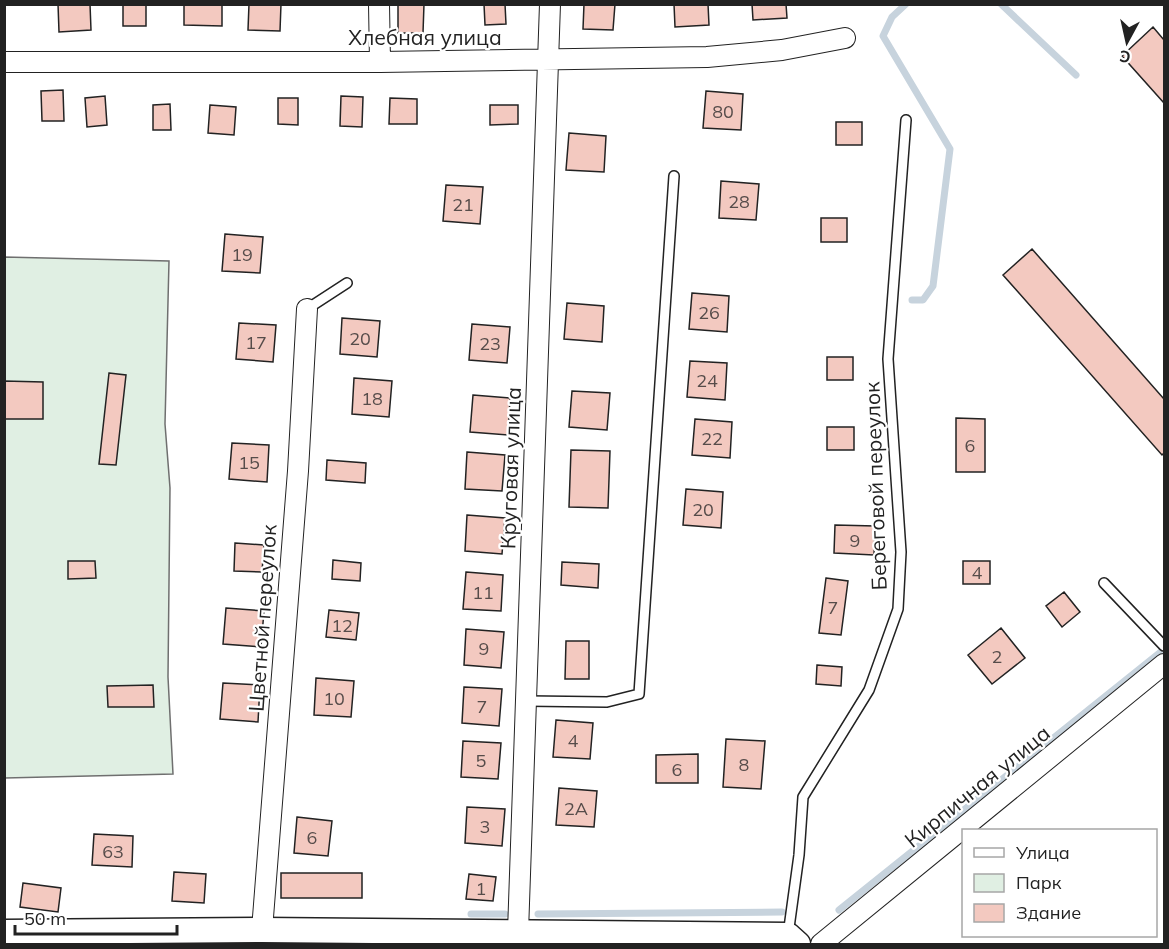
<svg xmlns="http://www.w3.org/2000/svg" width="1169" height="949" font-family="Mulish,sans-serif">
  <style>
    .green { fill: #e0efe3; stroke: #6f6f6f; stroke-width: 1.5 }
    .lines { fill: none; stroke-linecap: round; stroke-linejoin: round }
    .stream { stroke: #c7d3dd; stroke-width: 7 }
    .building { fill: #f3c9c0; stroke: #222; stroke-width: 1.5 }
    .service-casing { stroke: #222; stroke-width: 12 }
    .minor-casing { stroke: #222; stroke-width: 22 }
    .tertiary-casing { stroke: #222; stroke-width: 27 }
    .service { stroke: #fff; stroke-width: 9 }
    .minor { stroke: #fff; stroke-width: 20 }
    .tertiary { stroke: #fff; stroke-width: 24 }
    .labels { text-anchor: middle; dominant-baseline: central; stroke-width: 4.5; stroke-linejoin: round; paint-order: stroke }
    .number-label { font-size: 18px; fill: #564c4a }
    .street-label { font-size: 21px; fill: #222; stroke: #fff }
  </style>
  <rect width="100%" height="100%" fill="#fff"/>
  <path class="green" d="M4,257l165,4 -4,163 5,64 -2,189 5,97 -168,4z"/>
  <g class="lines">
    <path class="stream" d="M906,4l-14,13 -9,19 67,113 -17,137 -10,14h-11
      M1001,4l75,71
      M839,910l323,-259
      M471,914h34
      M538,914l244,-2"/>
  </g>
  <path class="building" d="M58,4h32l1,26 -32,2z
    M123,4h23v22h-23z
    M184,4h38v22l-38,-1z
    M249,4h32l-1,27 -32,-1z
    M398,4h26l-1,29h-25z
    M484,4h21l1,20 -21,1z
    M584,4h31l-2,26 -30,-1z
    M674,4h34l1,21 -34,2z
    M752,4h34l1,14 -34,2z
    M1153,27l11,13v63l-42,-47z
    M63,90l1,31h-22l-1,-30z
    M706,91l37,3 -2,36 -38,-2z
    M105,96l2,29 -20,2 -2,-29z
    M341,96l22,1 -1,30 -22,-1z
    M278,98h20v27l-20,-1z
    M390,98l27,1v25h-28z
    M170,104l1,26h-18v-25z
    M210,105l26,2 -2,28 -26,-2z
    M490,105h28v19l-28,1z
    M836,122h26v23h-26z
    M569,133l37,3 -2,36 -38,-2z
    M721,181l38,3 -3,36 -37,-2z
    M446,185l37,2 -3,37 -37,-3z
    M821,218h26v24h-26z
    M225,234l38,3 -3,36 -38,-2z
    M1032,249l132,150v54l-2,2 -159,-180z
    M692,293l37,3 -2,36 -38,-3z
    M567,303l37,3 -2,36 -38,-3z
    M342,318l38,3 -3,36 -37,-3z
    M239,323l37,2 -3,37 -37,-3z
    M472,324l38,3 -3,36 -38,-3z
    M827,357h26v23h-26z
    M690,361l37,2 -2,37 -38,-3z
    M109,373l17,2 -10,90 -17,-1z
    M354,378l38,3 -3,36 -37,-3z
    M4,381l39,1v37h-39z
    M572,391l38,2 -3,37 -38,-3z
    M473,395l37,3 -2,37 -38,-3z
    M956,418l29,1v53h-29z
    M695,419l37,3 -2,36 -38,-3z
    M827,427h27v23h-27z
    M232,443l37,2 -2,37 -38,-3z
    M571,450l39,1 -2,57 -39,-1z
    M467,452l38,3 -3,36 -37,-2z
    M327,460l39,3 -1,20 -39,-3z
    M686,489l37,3 -2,36 -38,-3z
    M467,515l38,3 -3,36 -37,-3z
    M835,525l40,1 -1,29 -40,-2z
    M235,543l29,2 -2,27 -28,-1z
    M333,560l28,3 -1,18 -28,-2z
    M68,561h27l1,17 -28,1z
    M963,561h27v23h-27z
    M562,562l37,2 -1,24 -37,-3z
    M466,572l37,3 -2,36 -38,-2z
    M826,578l22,3 -7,54 -22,-2z
    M1064,592l16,20 -18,15 -16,-21z
    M226,608l38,3 -3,36 -38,-3z
    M329,610l30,3 -3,27 -30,-3z
    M1001,628l24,30 -33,26 -24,-29z
    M466,629l38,3 -3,36 -37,-3z
    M566,641h23v38h-24z
    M817,665l25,2 -1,19 -25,-2z
    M316,678l38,3 -3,36 -37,-2z
    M223,683l37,2 -2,37 -38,-3z
    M153,685l1,22h-46l-1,-21z
    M464,687l38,2 -3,37 -37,-3z
    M556,720l37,3 -3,36 -37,-2z
    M726,739l39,2 -4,48 -38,-2z
    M463,741l38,2 -3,36 -37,-2z
    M698,754v29h-42v-28z
    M559,788l38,3 -3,36 -38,-2z
    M467,807l38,2 -3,37 -37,-3z
    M297,817l35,4 -4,35 -34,-3z
    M94,834l39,2 -1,31 -40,-2z
    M174,872l32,2 -2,29 -32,-2z
    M281,873h81v25h-81z
    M469,874l27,3 -3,24 -27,-2z
    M23,883l38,5 -3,24 -38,-5z"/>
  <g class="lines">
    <g class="service-casing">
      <path id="service" d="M307,309l40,-26
        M1104,583l60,63
        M527,701l80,1 32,-8 35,-518
        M788,935l11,-80 4,-58 66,-107 29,-81 3,-57 -13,-193 18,-239"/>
    </g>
    <g class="minor-casing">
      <path id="minor" d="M379,4l1,58
        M4,62h376l327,-5 75,-7 63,-12
        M262,930l36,-459 9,-162
        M518,932l32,-928
        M821,944l343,-280"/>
    </g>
    <g class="tertiary-casing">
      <path id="tertiary" d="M4,932l258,-2 526,5 10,9"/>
    </g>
    <use href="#service" class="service"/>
    <use href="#minor" class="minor"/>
    <use href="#tertiary" class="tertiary"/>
  </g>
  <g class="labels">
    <g class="number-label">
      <text x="723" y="111">80</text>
      <text x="739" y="201">28</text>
      <text x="463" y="204">21</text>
      <text x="242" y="254">19</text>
      <text x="709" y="312">26</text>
      <text x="360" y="338">20</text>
      <text x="256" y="342">17</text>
      <text x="490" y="343">23</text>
      <text x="707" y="380">24</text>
      <text x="372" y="398">18</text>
      <text x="712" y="438">22</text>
      <text x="970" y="445">6</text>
      <text x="249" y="462">15</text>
      <text x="703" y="509">20</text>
      <text x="855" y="540">9</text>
      <text x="977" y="572">4</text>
      <text x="483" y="592">11</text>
      <text x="833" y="607">7</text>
      <text x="342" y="625">12</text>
      <text x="484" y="648">9</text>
      <text x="997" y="656">2</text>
      <text x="334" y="698">10</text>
      <text x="482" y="706">7</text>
      <text x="573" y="740">4</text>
      <text x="481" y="760">5</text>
      <text x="744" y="764">8</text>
      <text x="677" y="769">6</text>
      <text x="576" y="808">2А</text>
      <text x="485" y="826">3</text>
      <text x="312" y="837">6</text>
      <text x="113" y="851">63</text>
      <text x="481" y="888">1</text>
    </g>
    <g class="street-label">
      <text x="425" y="37">Хлебная улица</text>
      <text transform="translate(510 468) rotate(-88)">Круговая улица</text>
      <text transform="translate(875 486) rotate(-92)">Береговой переулок</text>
      <text transform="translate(262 618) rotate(-86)">Цветной переулок</text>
      <text transform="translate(977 786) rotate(-39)">Кирпичная улица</text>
    </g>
  </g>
  <rect width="1169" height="949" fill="none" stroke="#222222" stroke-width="12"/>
  <rect x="962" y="829" width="195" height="108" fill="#ffffff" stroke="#a7a7a7" stroke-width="1.5"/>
  <rect x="974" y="848" width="30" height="9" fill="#ffffff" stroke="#a7a7a7" stroke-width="1.5"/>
  <text x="1016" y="859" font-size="18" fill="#222222">Улица</text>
  <rect x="974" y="874" width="30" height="18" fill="#e0efe3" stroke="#a7a7a7" stroke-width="1.5"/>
  <text x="1016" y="889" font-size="18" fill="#222222">Парк</text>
  <rect x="974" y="904" width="30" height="18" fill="#f3c9c0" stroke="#a7a7a7" stroke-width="1.5"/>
  <text x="1016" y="919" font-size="18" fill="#222222">Здание</text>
  <g transform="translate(1127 42) rotate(188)" stroke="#ffffff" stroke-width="4.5" paint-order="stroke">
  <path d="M0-4.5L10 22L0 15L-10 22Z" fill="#222222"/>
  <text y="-9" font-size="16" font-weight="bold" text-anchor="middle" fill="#222222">С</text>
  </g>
  <path d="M15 925v9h162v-9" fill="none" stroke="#222222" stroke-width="3"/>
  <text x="24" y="925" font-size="18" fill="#222222" stroke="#ffffff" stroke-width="4.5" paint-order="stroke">50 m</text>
</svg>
